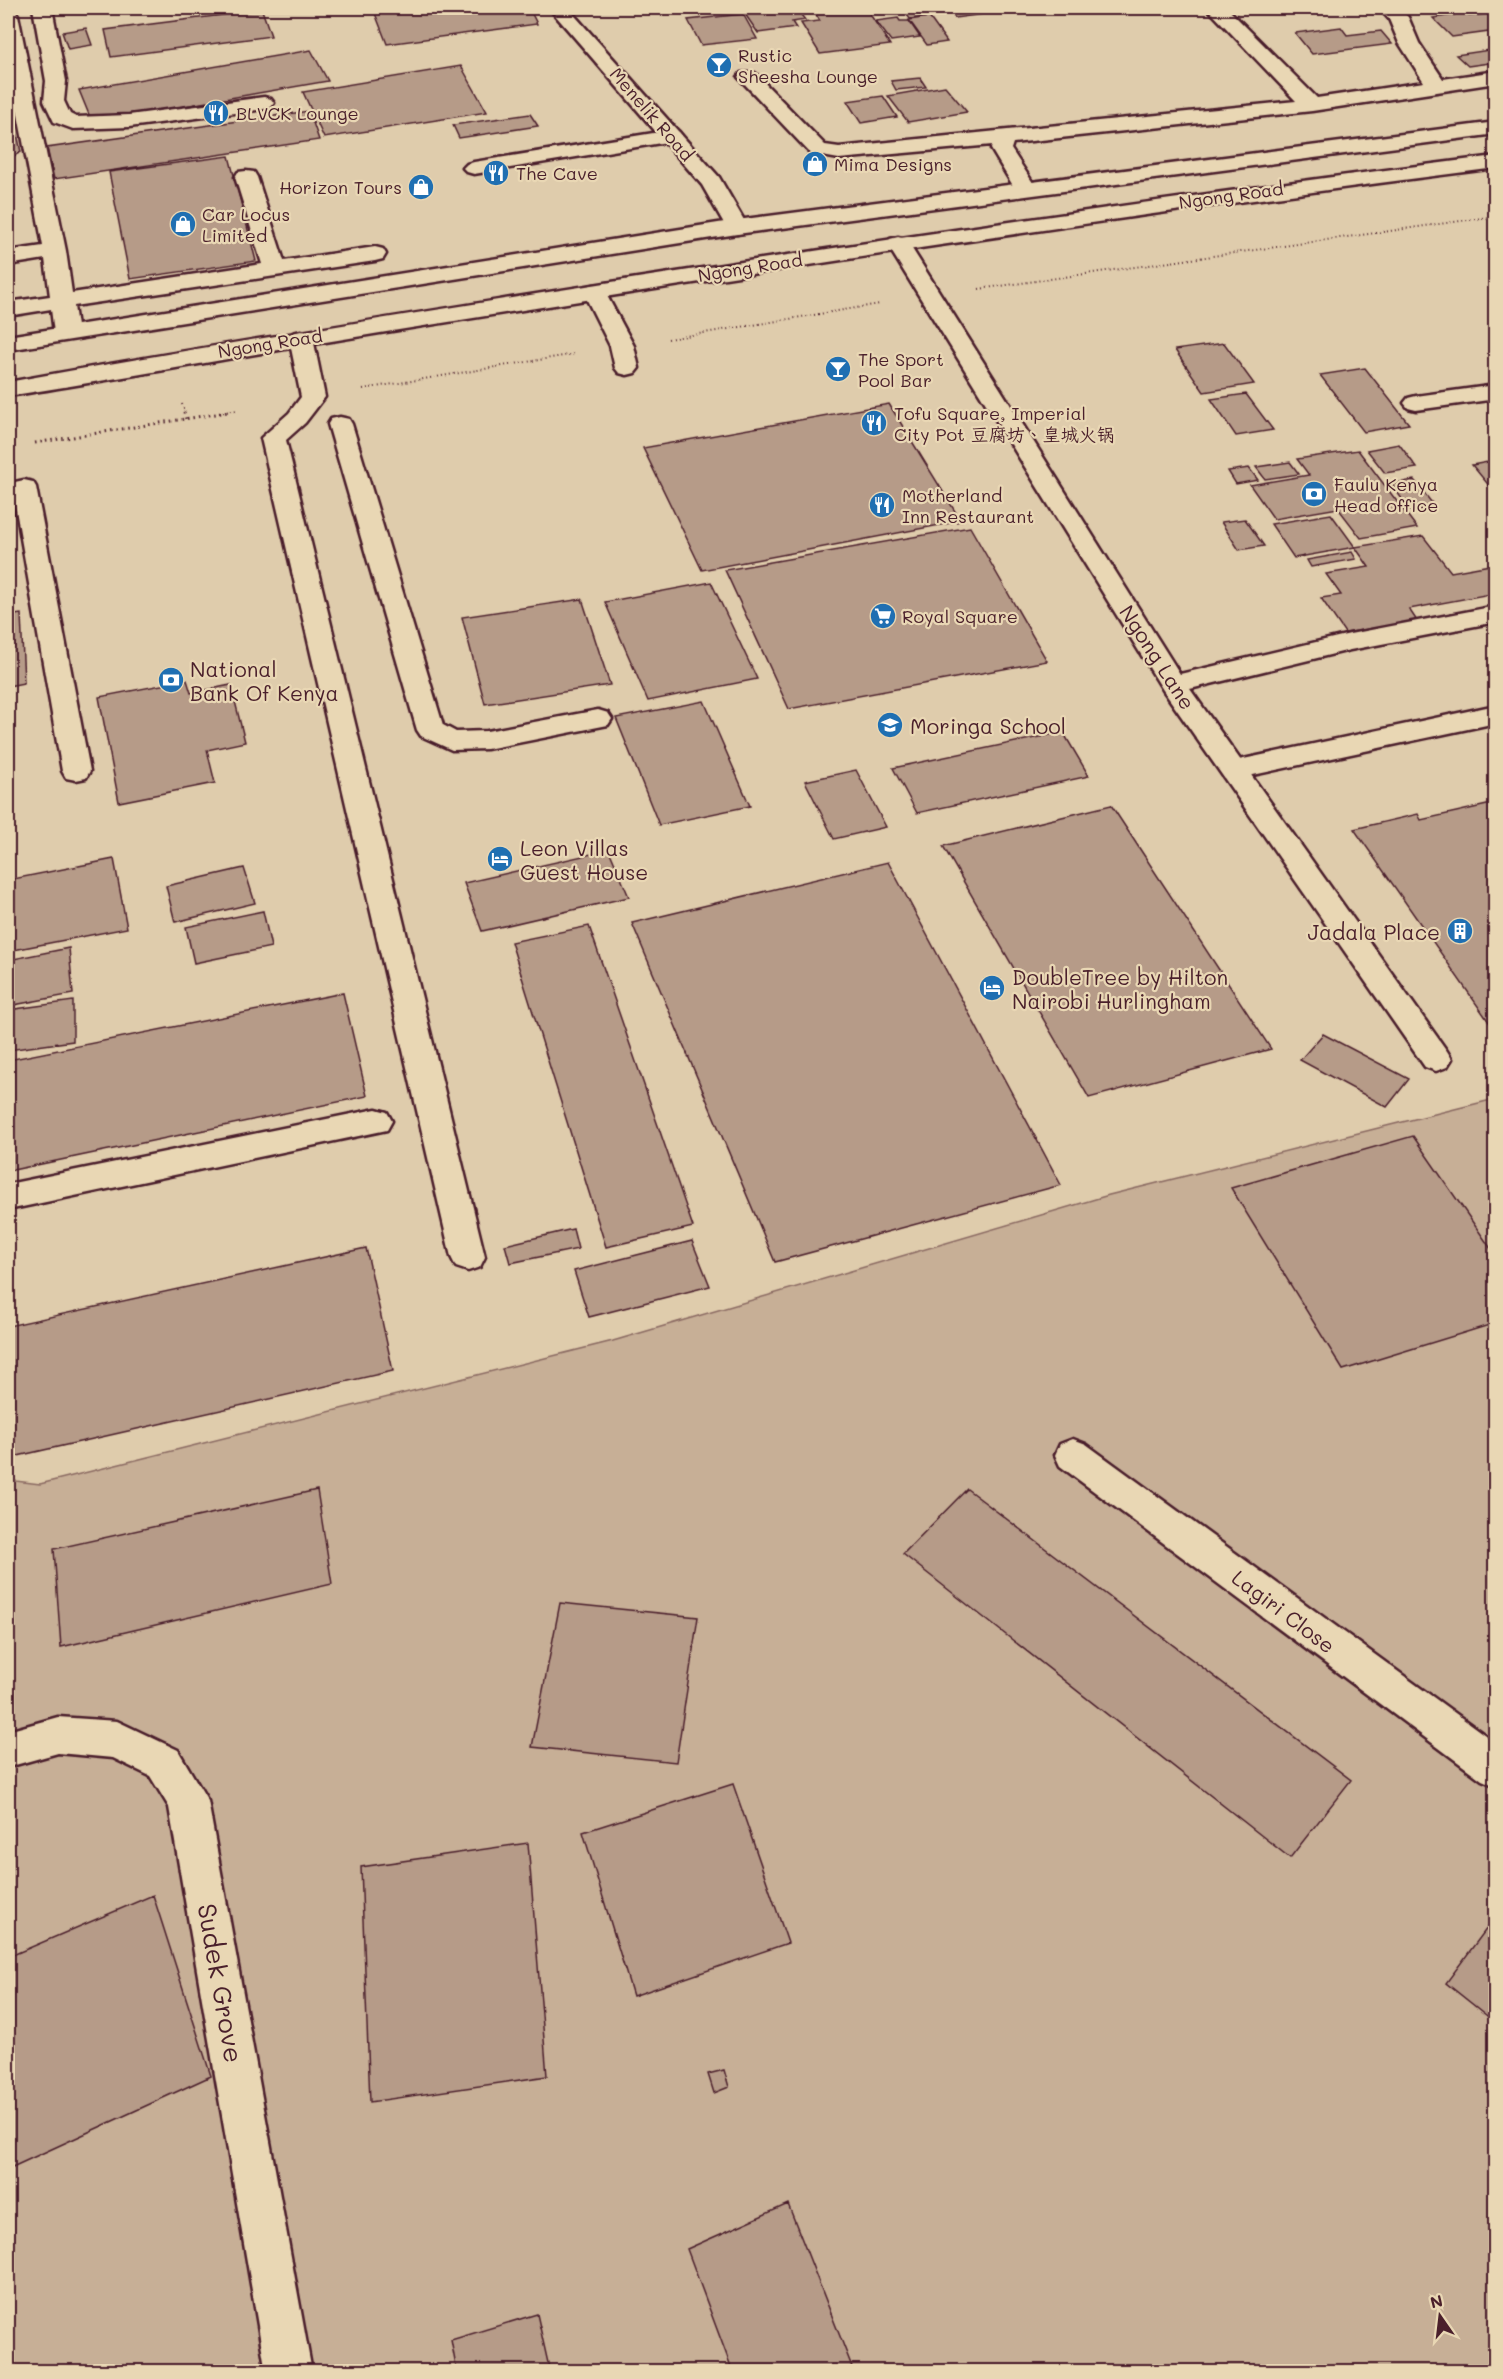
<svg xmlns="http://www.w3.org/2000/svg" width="1503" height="2379" font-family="Mali,'LXGW WenKai TC',sans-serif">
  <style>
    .green { fill: #c7af96; stroke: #886760; stroke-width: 1.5 }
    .building { fill: #b69b88; stroke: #4a1f2b; stroke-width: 1.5 }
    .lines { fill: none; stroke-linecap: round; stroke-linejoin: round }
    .lane-casing { stroke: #4a1f2b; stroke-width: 5 }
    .street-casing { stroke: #4a1f2b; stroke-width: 5 }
    .secondary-casing { stroke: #4a1f2b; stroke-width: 5 }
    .path-far1 { stroke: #4a1f2b; stroke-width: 2; stroke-dasharray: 1 3; stroke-linecap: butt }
    .path { stroke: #4a1f2b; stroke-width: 3; stroke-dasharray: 1.5 4; stroke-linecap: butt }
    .lane { fill: #e9d7b4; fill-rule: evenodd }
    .street { fill: #e9d7b4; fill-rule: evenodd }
    .secondary { fill: #e9d7b4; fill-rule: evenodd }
    .labels { text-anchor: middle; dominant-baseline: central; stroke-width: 4.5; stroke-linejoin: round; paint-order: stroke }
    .far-poi-label { font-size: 18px; fill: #4a1f2b; stroke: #e9d7b4; text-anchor: start }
    .far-street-label { font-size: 18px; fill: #4a1f2b; stroke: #e9d7b4 }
    .street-label { font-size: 21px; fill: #4a1f2b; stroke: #e9d7b4 }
    .poi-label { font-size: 21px; fill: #4a1f2b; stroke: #e9d7b4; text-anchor: start }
    .near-street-label { font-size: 26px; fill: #4a1f2b; stroke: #e9d7b4 }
  </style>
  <rect width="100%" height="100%" fill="#dfccac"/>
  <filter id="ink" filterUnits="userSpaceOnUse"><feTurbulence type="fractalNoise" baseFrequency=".0167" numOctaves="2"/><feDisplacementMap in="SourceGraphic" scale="12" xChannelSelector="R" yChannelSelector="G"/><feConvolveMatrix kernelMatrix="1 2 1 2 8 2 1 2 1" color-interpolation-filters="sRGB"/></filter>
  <g filter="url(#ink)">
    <path class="green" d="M1495,1099v1272h-1487v-891l32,4 573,-143 496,-146z"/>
    <path class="building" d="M373,8h156l8,16 -150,20z
      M769,8h27l9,12 -13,2 4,6 -38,5 -15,-22z
      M812,8h54l24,37 -70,9 -19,-31 19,-2z
      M902,8h32l5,7 -29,4z
      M948,8h55l3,3 -51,7z
      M1462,9l7,7 27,-3v18l-44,6 -19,-19 21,-3 -4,-4z
      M262,10l9,26 -160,21 -6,-27z
      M743,14l14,25 -56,6 -13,-25z
      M929,17l18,25 -20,3 -18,-25z
      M898,18l2,3h9l11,16 -29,4 -15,-20z
      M1341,27l6,8 34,-4 11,13 -80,10 -17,-21z
      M86,28l6,17 -24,4 -6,-17z
      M1496,49v13l-28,4 -12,-11z
      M311,50l17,31 -236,41 -13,-32z
      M461,66l26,46 -163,26 -21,-46z
      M920,78l6,9 -30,3 -5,-9z
      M945,86l22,26 -59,10 -20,-26z
      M8,92l13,60 -13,7z
      M883,96l14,21 -36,6 -14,-22z
      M309,111l10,29 -265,39 -7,-31z
      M530,114l8,12 -79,12 -6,-13z
      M229,156l27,105 -126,18 -21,-107z
      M1224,343l30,41 -50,8 -29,-42z
      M1365,368l44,56 -45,8 -44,-57z
      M1246,394l27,36 -37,6 -25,-37z
      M889,404l72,117 -259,49 -59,-122z
      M1399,444l18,24 -32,5 -18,-23z
      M1358,450l59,78 -56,10 -23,-30 -64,11 -24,-34 59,-10 -12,-16z
      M1493,461l3,3v30l-24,-29z
      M1290,462l9,12 -34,5 -9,-12z
      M1249,468l9,12 -22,4 -8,-13z
      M1414,480l21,27 -24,4 -20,-27z
      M1331,514l24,33 -61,11 -23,-34z
      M1245,519l19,27 -25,4 -18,-28z
      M970,527l77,134 -258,48 -64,-139z
      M1423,536l28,36 45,-8v29l-87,16 8,12 -72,12 -24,-35 20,-3 -15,-21 43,-7 -14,-20z
      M1352,552l4,7 -45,8 -4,-7z
      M711,582l46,97 -109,22 -43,-99z
      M582,599l28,86 -125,19 -23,-87z
      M21,614l3,69 -16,3v-70z
      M187,680l4,13 40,-8 14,57 -38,8 8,33 -96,19 -20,-105z
      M704,701l46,105 -91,19 -43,-107z
      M1063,732l26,44 -172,37 -24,-45z
      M856,770l30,57 -52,12 -29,-58z
      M1496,803v229l-142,-203 64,-15 3,6z
      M1111,805l160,244 -182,49 -146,-252z
      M609,850l20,47 -147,34 -18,-48z
      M114,859l13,69 -119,23v-71z
      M888,862l173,323 -286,77 -143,-339z
      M244,868l11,35 -80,19 -9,-36z
      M263,911l8,36 -77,16 -8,-36z
      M589,926l104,301 -87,20 -95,-305z
      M69,948l4,46 -65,12v-46z
      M343,993l24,103 -359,75v-111z
      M73,1001v40l-65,9v-40z
      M1323,1034l86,45 -22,28 -87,-47z
      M1413,1136l83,120v67l-153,47 -112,-182z
      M573,1229l5,20 -68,14 -5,-18z
      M692,1241l18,45 -121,31 -15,-46z
      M366,1248l27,123 -380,86 -5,-69v-62z
      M967,1489l384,291 -61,78 -387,-304z
      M317,1490l15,94 -271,63 -7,-98z
      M560,1603l138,14 -22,145 -144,-15z
      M733,1784l55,159 -155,53 -50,-164z
      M528,1843l19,233 -177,26 -9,-235z
      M153,1895l58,181 -203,93v-212z
      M1496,1916v107l-50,-40z
      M724,2070l5,17 -15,6 -6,-19z
      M788,2204l66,168h-121l-46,-123z
      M537,2314l13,58h-93l-6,-32z"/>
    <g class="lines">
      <g class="lane-casing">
        <path id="lane" d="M33,8h19l14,73 -2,20 6,13 6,3 53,-2 135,-18 7,2 3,4 -3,4 -7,2 -135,18 -56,2 -19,-7 -10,-21 2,-20z
          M1207,8h20l90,90 107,-16 -25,-39 -10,-24 -10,-11h20l9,9 11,26 24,36 53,-8v12l-184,28 -299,32 -2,6 26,40 -3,5 -8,1 -8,-1 -27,-45 1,-4 -153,14 -28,-5 -73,-77 3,-4h14l70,72 14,2 457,-46z
          M8,9l7,2 3,4 48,236 6,42 190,-29 -27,-87 3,-5 8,-1 8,1 3,5 27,84 91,-14 8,2 3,5 -3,5 -8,2 -301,45 4,27 -4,5 -8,2 -8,-2 -4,-5 -3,-24 -43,7v-14l42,-6 -5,-37 -37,6v-14l35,-5 -35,-184z
          M672,130l7,2 3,4 -3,4 -205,34 -7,-2 -4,-4 4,-4 7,-2z
          M1496,385v14l-80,11 -8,-2 -4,-5 4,-5 8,-2z
          M340,417l9,2 3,5 91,301 13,7 31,-1 111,-21 10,3 4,6 -4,6 -121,24 -35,1 -31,-14 -4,-6 -89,-306 3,-5z
          M24,480l9,2 3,5 54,284 -4,7 -10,2 -10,-2 -4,-7 -50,-284 3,-5z
          M1496,705v18l-262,56 -10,-2 -4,-7 4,-7 10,-2z
          M376,1109l11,3 5,9 -5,9 -379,80v-26z"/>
      </g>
      <g class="street-casing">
        <path id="street" d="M549,8h19l151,169 29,50 -3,5 -8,2 -8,-2 -27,-47z
          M898,237l8,2 3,5 271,430 170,-40 146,-28v16l-146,28 -160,39 257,362 5,8 -5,8 -11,4 -11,-4 -262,-377 -276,-446 3,-5z
          M594,285l8,2 3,5 29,54 5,22 -4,5 -8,2 -8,-2 -4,-5 -5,-22 -27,-54 3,-5z
          M301,331l8,2 4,5 12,59 -20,26 -19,17 199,817 -5,10 -12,4 -12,-4 -5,-10 -190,-819 28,-25 12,-16 -12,-59 4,-5z
          M1073,1439l13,5 410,299v43l-14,-6 -422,-314 -5,-11 5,-11z
          M58,1717l59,4 61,29 30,51 104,571h-46l-97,-565 -19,-31 -37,-18 -55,-5 -50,14v-36z"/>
      </g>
      <g class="secondary-casing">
        <path id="secondary" d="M1496,122v12l-759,100 -729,116v-14l729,-116z
          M1496,156v12c-373,47 -745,105 -1116,165 -124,20 -248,44 -372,63v-14c198,-36 398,-67 597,-99 296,-46 593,-90 891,-127z"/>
      </g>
      <path class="path-far1" d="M979,289l517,-73
        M668,339l212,-35
        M363,389l212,-35
        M182,404l2,9
        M219,413l19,-3"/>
      <path class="path" d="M184,412l2,7
        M35,443l193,-31"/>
      <use href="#lane" class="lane"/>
      <use href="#street" class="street"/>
      <use href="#secondary" class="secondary"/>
    </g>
  </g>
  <defs>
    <g id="bar-disc" transform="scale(1.35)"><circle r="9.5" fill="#1f6fb2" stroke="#e9d7b4"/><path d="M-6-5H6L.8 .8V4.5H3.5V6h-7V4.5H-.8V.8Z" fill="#fff"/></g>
    <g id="restaurant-disc" transform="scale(1.35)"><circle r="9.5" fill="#1f6fb2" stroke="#e9d7b4"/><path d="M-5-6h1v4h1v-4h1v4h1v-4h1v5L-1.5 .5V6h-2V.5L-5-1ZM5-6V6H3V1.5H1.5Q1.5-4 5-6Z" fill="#fff"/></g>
    <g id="shop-disc" transform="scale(1.35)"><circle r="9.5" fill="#1f6fb2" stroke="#e9d7b4"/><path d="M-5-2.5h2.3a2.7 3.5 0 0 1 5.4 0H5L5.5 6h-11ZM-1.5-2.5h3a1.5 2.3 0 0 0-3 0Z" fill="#fff"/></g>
    <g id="bank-disc" transform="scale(1.35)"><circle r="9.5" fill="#1f6fb2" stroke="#e9d7b4"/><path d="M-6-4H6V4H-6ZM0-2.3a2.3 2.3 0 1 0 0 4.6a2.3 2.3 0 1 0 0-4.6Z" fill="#fff"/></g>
    <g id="supermarket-disc" transform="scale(1.35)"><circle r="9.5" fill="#1f6fb2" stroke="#e9d7b4"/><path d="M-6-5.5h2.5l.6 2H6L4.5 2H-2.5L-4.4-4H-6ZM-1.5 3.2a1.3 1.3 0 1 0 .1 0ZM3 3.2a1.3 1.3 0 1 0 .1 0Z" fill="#fff"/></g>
    <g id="school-disc" transform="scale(1.35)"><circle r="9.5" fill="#1f6fb2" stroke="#e9d7b4"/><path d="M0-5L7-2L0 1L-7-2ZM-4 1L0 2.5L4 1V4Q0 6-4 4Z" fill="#fff"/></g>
    <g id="hotel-disc" transform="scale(1.35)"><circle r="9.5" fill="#1f6fb2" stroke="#e9d7b4"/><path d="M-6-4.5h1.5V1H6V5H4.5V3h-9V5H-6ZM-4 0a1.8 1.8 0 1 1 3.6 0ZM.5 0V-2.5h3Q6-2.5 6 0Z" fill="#fff"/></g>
    <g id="building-disc" transform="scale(1.35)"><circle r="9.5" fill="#1f6fb2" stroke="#e9d7b4"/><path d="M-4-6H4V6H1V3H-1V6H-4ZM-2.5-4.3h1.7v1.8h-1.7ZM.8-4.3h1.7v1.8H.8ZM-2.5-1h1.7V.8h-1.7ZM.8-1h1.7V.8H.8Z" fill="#fff"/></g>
  </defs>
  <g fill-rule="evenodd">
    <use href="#bar-disc" x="719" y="65"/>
    <use href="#restaurant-disc" x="216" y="113"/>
    <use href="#shop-disc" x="815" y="164"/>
    <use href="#restaurant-disc" x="496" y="173"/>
    <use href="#shop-disc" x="421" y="187"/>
    <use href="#shop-disc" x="183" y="224"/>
    <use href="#bar-disc" x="838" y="369"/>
    <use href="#restaurant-disc" x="874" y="423"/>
    <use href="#bank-disc" x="1314" y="494"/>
    <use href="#restaurant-disc" x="882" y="505"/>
    <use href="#supermarket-disc" x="883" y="616"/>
    <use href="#bank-disc" x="171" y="680"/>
    <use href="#school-disc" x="890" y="725"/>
    <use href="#hotel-disc" x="500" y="859"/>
    <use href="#building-disc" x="1460" y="931"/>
    <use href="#hotel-disc" x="992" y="988"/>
  </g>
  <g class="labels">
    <g class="far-poi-label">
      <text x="738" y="55">Rustic<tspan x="738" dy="21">Sheesha Lounge</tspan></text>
      <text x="236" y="113">BLVCK Lounge</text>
      <text x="834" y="164">Mima Designs</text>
      <text x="516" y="173">The Cave</text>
      <text x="402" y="187" text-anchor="end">Horizon Tours</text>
      <text x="202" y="214">Car Locus<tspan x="202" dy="21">Limited</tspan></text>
      <text x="858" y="359">The Sport<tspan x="858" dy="21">Pool Bar</tspan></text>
      <text x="894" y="413">Tofu Square, Imperial<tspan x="894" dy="21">City Pot 豆腐坊、皇城火锅</tspan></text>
      <text x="1334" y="484">Faulu Kenya<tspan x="1334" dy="21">Head office</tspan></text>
      <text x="902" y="495">Motherland<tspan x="902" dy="21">Inn Restaurant</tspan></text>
      <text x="902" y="616">Royal Square</text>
    </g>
    <g class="far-street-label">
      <text transform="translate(652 114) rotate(49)">Menelik Road</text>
      <text transform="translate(1231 195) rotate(-8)">Ngong Road</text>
      <text transform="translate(750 267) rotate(-9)">Ngong Road</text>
      <text transform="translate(270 343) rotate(-9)">Ngong Road</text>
    </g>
    <g class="street-label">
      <text transform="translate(1158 657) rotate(57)">Ngong Lane</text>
      <text transform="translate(1284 1611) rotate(37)">Lagiri Close</text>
    </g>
    <g class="poi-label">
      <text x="190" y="668">National<tspan x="190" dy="24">Bank Of Kenya</tspan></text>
      <text x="910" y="725">Moringa School</text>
      <text x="520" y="847">Leon Villas<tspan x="520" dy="24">Guest House</tspan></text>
      <text x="1440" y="931" text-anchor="end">Jadala Place</text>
      <text x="1012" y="976">DoubleTree by Hilton<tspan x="1012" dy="24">Nairobi Hurlingham</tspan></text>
    </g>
    <g class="near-street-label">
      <text transform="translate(221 1983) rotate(80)">Sudek Grove</text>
    </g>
  </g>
  <rect width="1503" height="2379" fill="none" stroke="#e9d7b4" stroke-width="30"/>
  <rect x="15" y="15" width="1473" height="2349" fill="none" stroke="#4a1f2b" stroke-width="2" filter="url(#ink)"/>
  <g transform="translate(1440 2316) rotate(346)" stroke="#e9d7b4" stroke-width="4.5" paint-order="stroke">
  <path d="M0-4.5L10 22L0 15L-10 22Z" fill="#4a1f2b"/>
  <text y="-9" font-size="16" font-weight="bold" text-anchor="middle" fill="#4a1f2b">N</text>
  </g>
</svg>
